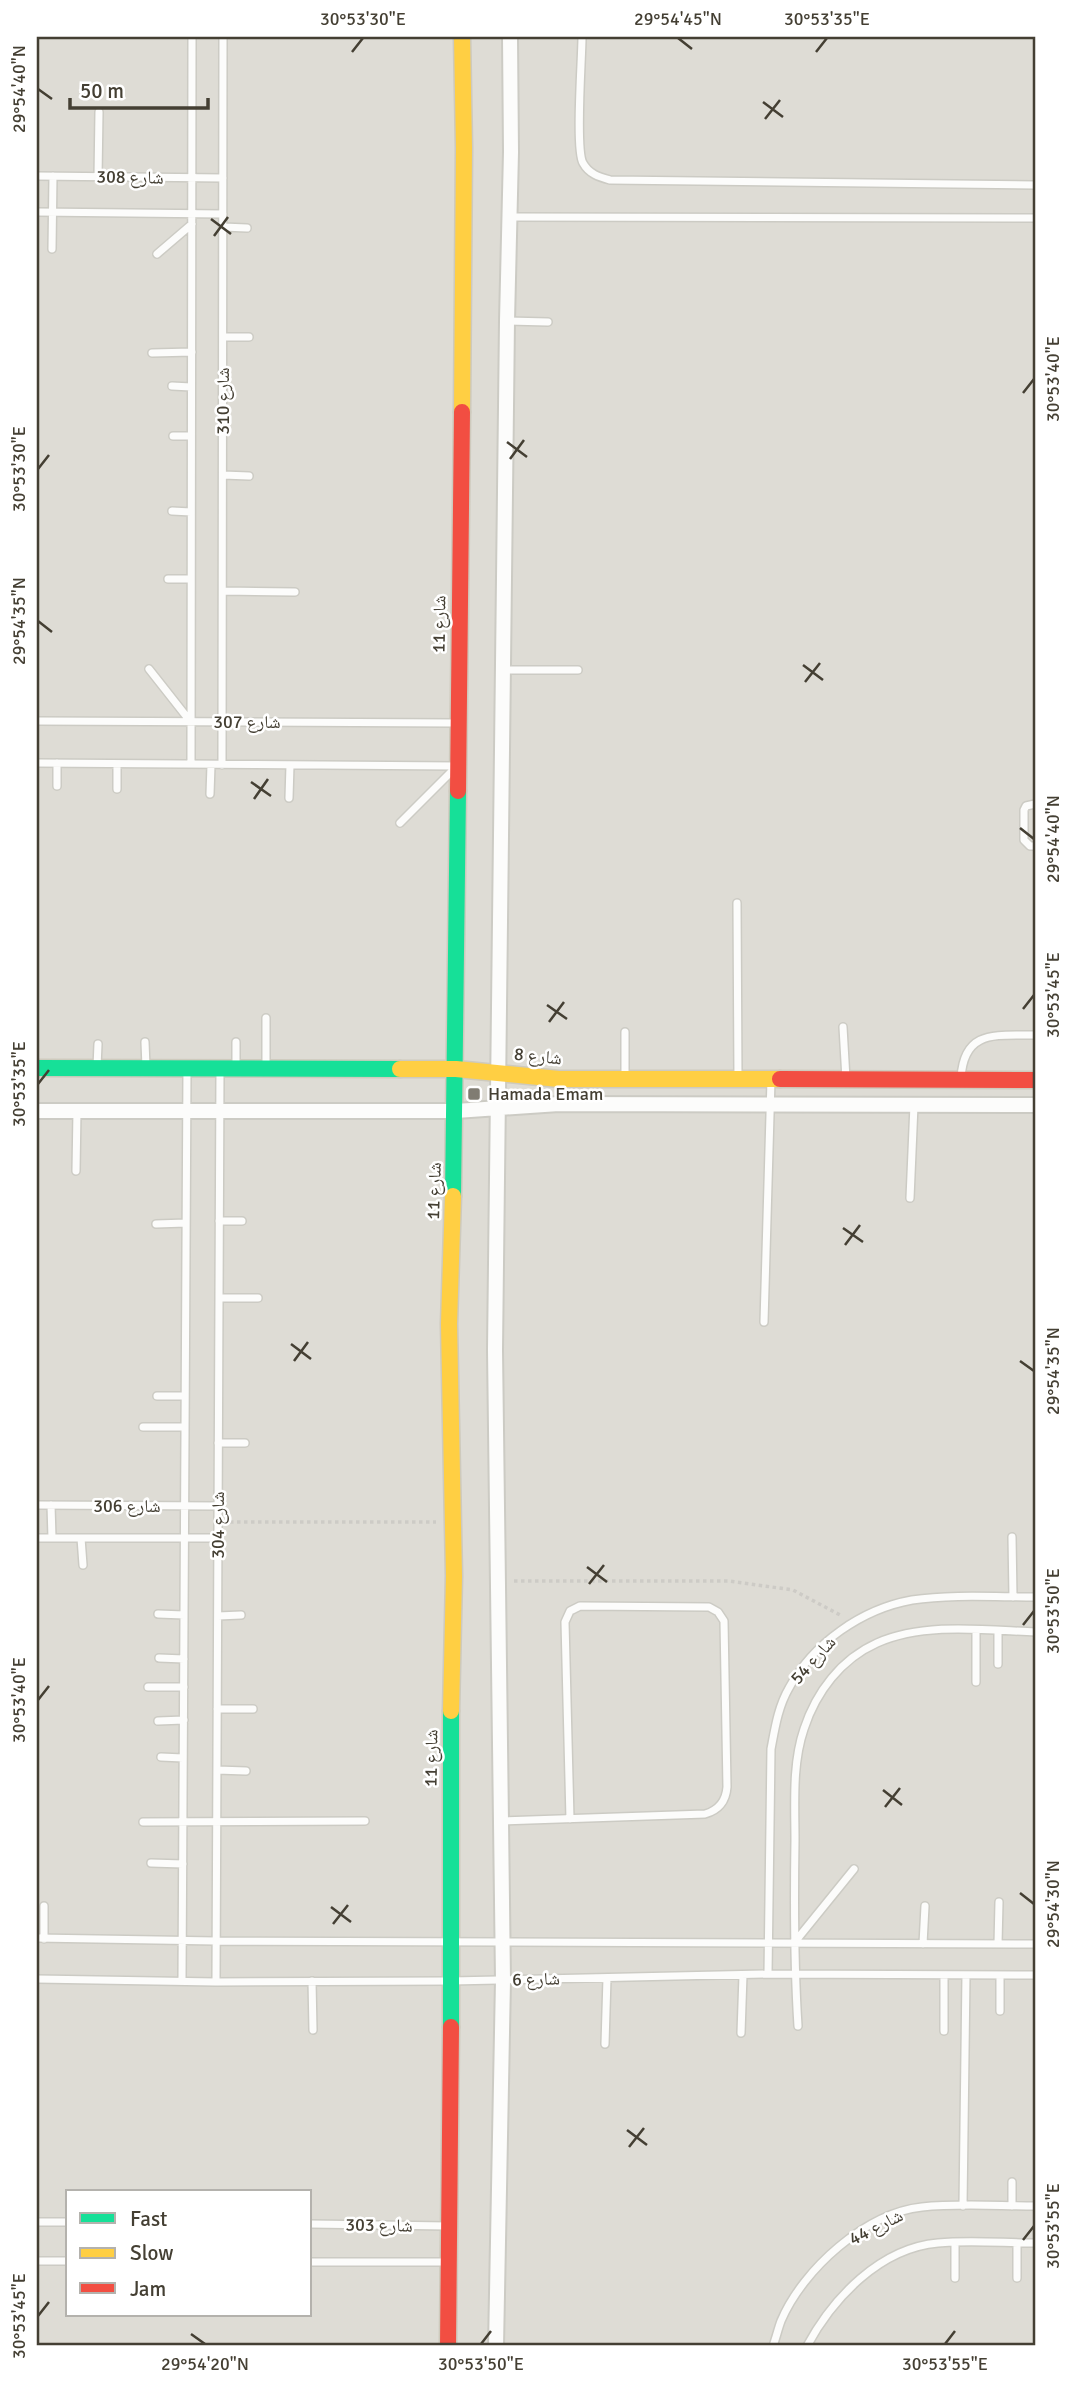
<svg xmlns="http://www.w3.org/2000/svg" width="1072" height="2383" font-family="Signika,'Noto Naskh Arabic',sans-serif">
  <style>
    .industrial { fill: #dedcd5; fill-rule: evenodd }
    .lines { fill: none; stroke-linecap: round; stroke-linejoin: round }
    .lane-casing { stroke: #cccbc4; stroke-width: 10 }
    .street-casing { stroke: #cccbc4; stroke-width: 18 }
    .fast-casing { stroke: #cecabd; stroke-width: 19 }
    .slow-casing { stroke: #cecabd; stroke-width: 19 }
    .jam-casing { stroke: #cecabd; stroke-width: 19 }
    .path { stroke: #cdcbc6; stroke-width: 3.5; stroke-dasharray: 3.5 3.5; stroke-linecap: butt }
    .lane { stroke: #fcfcfb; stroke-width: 7 }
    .street { stroke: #fcfcfb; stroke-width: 14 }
    .fast { stroke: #16e098; stroke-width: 16 }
    .slow { stroke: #ffcf43; stroke-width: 16 }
    .jam { stroke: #f24e42; stroke-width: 16 }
    .ticks { fill: none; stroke: #443f33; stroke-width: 2.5 }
    .poi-dot { fill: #807c72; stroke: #fff; stroke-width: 2.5 }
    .labels { text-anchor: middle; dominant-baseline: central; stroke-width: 5; stroke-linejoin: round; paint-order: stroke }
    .street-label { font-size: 18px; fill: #443f33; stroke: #fff }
    .poi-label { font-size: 18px; fill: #443f33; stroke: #fff; text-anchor: start }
    .neatline { fill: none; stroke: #443f33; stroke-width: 2.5 }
    .ticks-label { font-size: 18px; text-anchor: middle; fill: #443f33 }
  </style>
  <rect width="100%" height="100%" fill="#eeede6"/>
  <path class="industrial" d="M37,37h998v2309h-998zM68,2192h242v123h-242z"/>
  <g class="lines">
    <g class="lane-casing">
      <path id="lane" d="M582,37c0,22 -7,112 1,126 6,11 16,14 27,17l425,5
        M37,176l186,2
        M98,177l1,-65
        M37,212l186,2
        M509,217l526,1
        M223,227l24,1
        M52,249l1,-73
        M157,254l35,-30
        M507,321l41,1
        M223,337h26
        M152,353l40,-1
        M172,386l19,1
        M173,436h18
        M223,475l26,1
        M172,511l19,1
        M168,579h23
        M223,591l72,1
        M149,669l41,52
        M503,670h75
        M37,721l420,2
        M37,763l419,3
        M191,764l1,-727
        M222,765l1,-728
        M57,786v-23
        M117,789v-25
        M210,794l1,-29
        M289,798l1,-33
        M1035,804l-9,2 -2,4v30l6,6h5
        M400,823l54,-54
        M737,903l1,176
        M266,1018v49
        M843,1027l3,52
        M625,1032v46
        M145,1042l1,25
        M97,1067l1,-23
        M236,1067v-25
        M961,1078c3,-50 37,-42 74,-43
        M76,1171l1,-60
        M910,1198l4,-93
        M219,1221h23
        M156,1224l30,-1
        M219,1298h39
        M764,1322l7,-242
        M157,1396h27
        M143,1427h41
        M218,1443h27
        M37,1505l181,1
        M51,1505l1,33
        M1012,1537l1,60
        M37,1538h181
        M81,1538l2,27
        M158,1614l26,1
        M218,1616l23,-1
        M998,1631v33
        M159,1658l25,1
        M976,1682v-52
        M148,1687h36
        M217,1709h36
        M158,1721l26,-1
        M161,1757l22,1
        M217,1770l29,1
        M501,1821l204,-7c14,-4 21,-13 22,-27l-3,-166 -6,-9 -9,-5 -129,-1 -10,5 -5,11 5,197
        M143,1822l222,-1
        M151,1863l32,1
        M37,1938l179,3 819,3
        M44,1939v-33
        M794,1943l60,-74
        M923,1944l2,-38
        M998,1944l1,-42
        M768,1974l3,-225c4,-21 7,-42 18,-61 24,-45 73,-79 123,-88 40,-6 83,-3 123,-3
        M944,1975v56
        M37,1979l179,3 235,-1 317,-7 267,1
        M182,1981l5,-912
        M312,1981l1,49
        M216,1982l4,-913
        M1000,2011v-36
        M798,2026c-4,-62 -4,-123 -3,-186 0,-36 -3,-76 9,-111 12,-37 37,-70 73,-86 47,-21 108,-13 158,-11
        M741,2033l2,-58
        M605,2044l2,-66
        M1012,2182v24
        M963,2206l3,-231
        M37,2222h31
        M310,2224l138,2
        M37,2261h31
        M310,2262h136
        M955,2278v-35
        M1017,2278v-35
        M773,2346c3,-8 5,-17 8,-25 22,-52 85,-108 141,-114 37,-4 76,-1 113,-1
        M807,2346c26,-48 73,-98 131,-103 32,-3 65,0 97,0"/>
    </g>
    <g class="street-casing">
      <path id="street" d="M37,1111h419l103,-7 476,1
        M496,2346l7,-366 -8,-630 12,-1029 4,-169 -1,-115"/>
    </g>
    <g class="fast-casing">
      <path id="fast" d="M37,1068l363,1
        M453,1196l5,-405
        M451,2027v-316"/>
    </g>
    <g class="slow-casing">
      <path id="slow" d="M462,412l2,-264 -2,-111
        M400,1069h56l103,10h221
        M451,1711l3,-135 -5,-252 4,-128"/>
    </g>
    <g class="jam-casing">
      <path id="jam" d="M458,791l4,-379
        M780,1079l255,1
        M448,2346l3,-319"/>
    </g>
    <path class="path" d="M230,1522h206
      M514,1581h215l64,9 49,26"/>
    <use href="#lane" class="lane"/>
    <use href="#street" class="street"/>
    <use href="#fast" class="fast"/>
    <use href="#slow" class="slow"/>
    <use href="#jam" class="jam"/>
  </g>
  <path class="ticks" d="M678,38l14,11M352,52l11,-14M816,52l11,-14M38,89l14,10M763,102l20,15M765,119l15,-19M211,219l20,15M214,236l14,-19M1023,393l11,-14M507,442l20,15M510,459l14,-19M38,469l11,-14M38,621l14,11M803,665l20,15M805,682l15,-19M251,782l20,14M254,799l14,-20M1020,828l14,11M547,1005l20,14M1023,1009l11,-14M549,1022l15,-20M38,1084l11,-14M843,1228l20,14M845,1245l15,-20M291,1344l20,15M294,1361l14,-19M1020,1361l14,10M587,1567l20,15M589,1584l15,-19M1023,1625l11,-14M38,1700l11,-14M883,1790l19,15M885,1807l15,-19M1020,1893l14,11M331,1907l20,15M333,1924l15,-19M627,2130l20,15M629,2147l15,-19M1023,2240l11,-14M38,2316l11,-14M191,2334l14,10M481,2344l10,-13M945,2344l10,-13"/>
  <rect class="poi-dot" x="467" y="1087" width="14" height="14" rx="3.5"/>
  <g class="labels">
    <g class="street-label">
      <text transform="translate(130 177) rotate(1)">شارع 308</text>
      <text transform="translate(223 401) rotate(-90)">شارع 310</text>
      <text transform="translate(439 624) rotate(-89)">شارع 11</text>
      <text x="247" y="722">شارع 307</text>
      <text transform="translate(538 1056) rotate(6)">شارع 8</text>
      <text transform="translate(434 1191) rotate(-88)">شارع 11</text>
      <text x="127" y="1506">شارع 306</text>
      <text transform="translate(218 1525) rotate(-90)">شارع 304</text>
      <text transform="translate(813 1660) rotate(-48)">شارع 54</text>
      <text transform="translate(431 1758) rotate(-89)">شارع 11</text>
      <text transform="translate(536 1979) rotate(-1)">شارع 6</text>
      <text transform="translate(379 2225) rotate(1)">شارع 303</text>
      <text transform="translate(876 2227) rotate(-27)">شارع 44</text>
    </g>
    <g class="poi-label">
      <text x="488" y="1094">Hamada Emam</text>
    </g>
  </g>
  <rect width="1072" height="2383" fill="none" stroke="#ffffff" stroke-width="77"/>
  <rect x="66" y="2190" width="245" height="126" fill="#ffffff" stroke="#b4b2ad" stroke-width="2"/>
  <rect x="80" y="2213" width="35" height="10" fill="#16e098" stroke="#b4b2ad" stroke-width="2"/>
  <text x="130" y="2226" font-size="21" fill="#443f33">Fast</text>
  <rect x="80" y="2248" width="35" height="10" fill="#ffcf43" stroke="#b4b2ad" stroke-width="2"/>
  <text x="130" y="2260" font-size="21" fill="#443f33">Slow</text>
  <rect x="80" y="2283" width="35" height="10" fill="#f24e42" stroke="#b4b2ad" stroke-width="2"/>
  <text x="130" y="2296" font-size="21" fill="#443f33">Jam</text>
  <path d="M70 98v10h138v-10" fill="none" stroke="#443f33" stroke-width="3.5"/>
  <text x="80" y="98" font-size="21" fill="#443f33" stroke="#ffffff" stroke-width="5" paint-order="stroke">50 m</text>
  <rect x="38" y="38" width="996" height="2306" class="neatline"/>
  <g class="ticks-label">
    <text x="363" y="25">30°53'30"E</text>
    <text x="678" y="25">29°54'45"N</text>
    <text x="827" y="25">30°53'35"E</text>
    <text transform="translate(19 89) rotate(-90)" y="6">29°54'40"N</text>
    <text transform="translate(1053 379) rotate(-90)" y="6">30°53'40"E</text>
    <text transform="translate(19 469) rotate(-90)" y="6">30°53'30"E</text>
    <text transform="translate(19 621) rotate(-90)" y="6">29°54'35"N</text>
    <text transform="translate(1053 839) rotate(-90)" y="6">29°54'40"N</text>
    <text transform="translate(1053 995) rotate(-90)" y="6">30°53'45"E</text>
    <text transform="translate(19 1084) rotate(-90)" y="6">30°53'35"E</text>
    <text transform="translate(1053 1371) rotate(-90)" y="6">29°54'35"N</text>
    <text transform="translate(1053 1611) rotate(-90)" y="6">30°53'50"E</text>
    <text transform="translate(19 1700) rotate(-90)" y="6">30°53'40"E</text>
    <text transform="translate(1053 1904) rotate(-90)" y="6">29°54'30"N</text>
    <text transform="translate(1053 2226) rotate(-90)" y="6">30°53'55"E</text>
    <text transform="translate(19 2316) rotate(-90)" y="6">30°53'45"E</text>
    <text x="205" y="2370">29°54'20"N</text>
    <text x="481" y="2370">30°53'50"E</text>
    <text x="945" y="2370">30°53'55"E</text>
  </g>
</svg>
